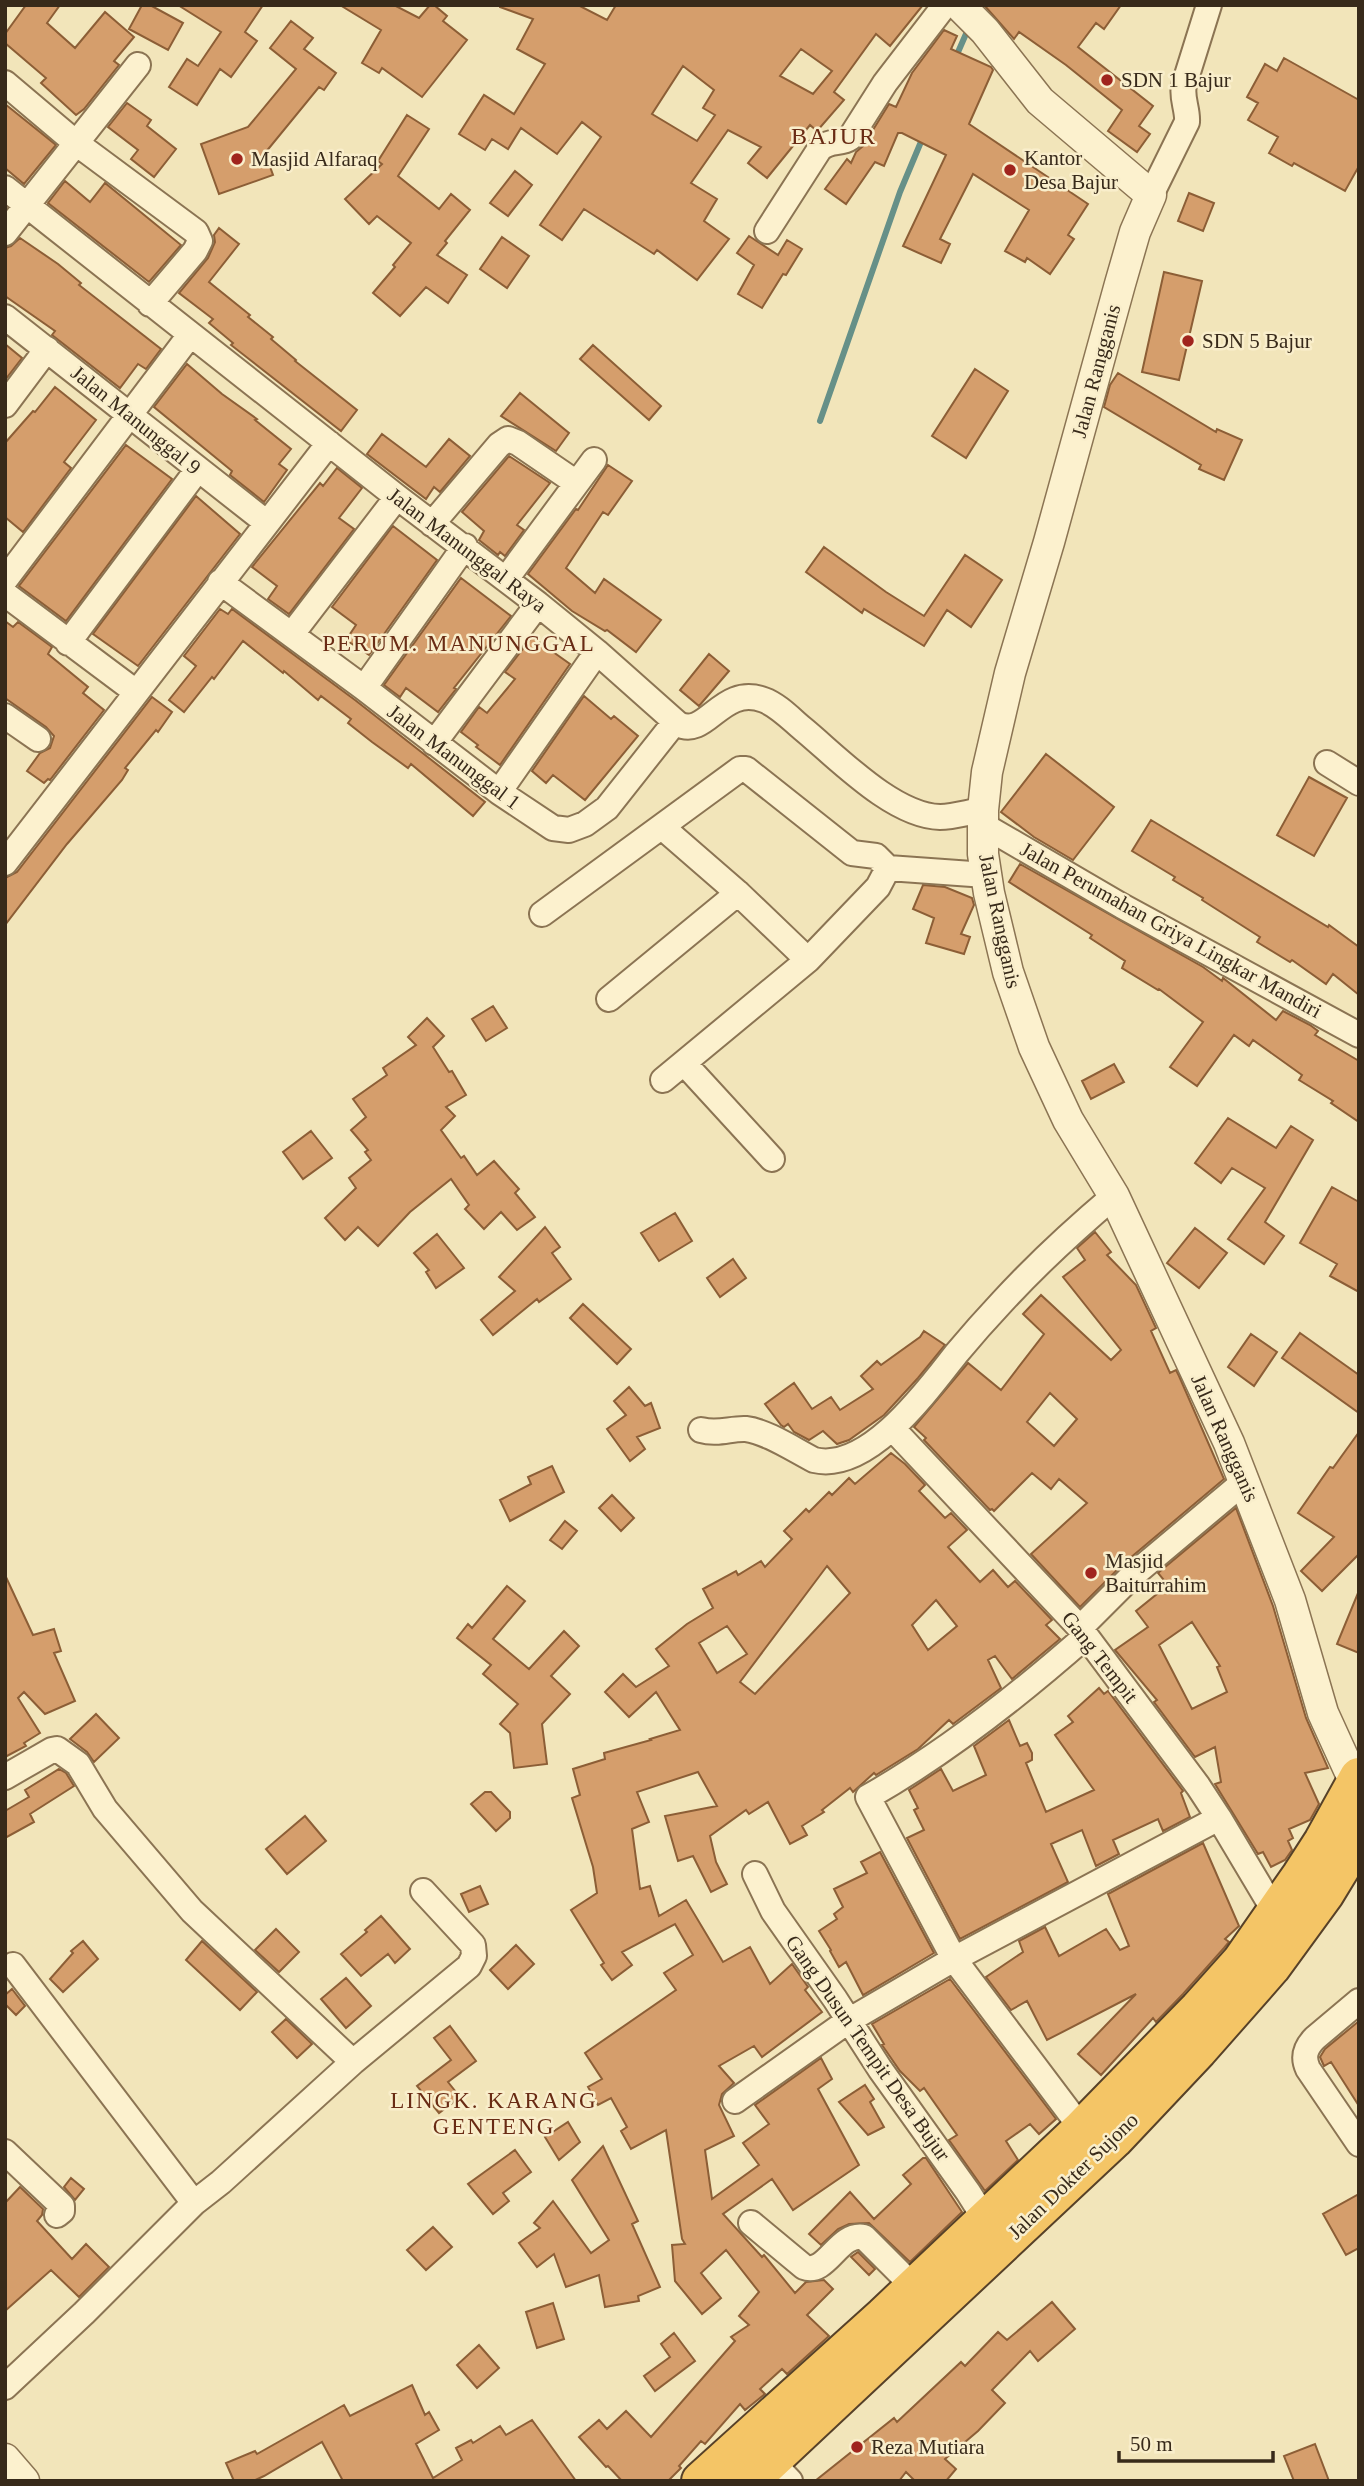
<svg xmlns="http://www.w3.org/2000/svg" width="1364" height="2486" font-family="'Times New Roman',serif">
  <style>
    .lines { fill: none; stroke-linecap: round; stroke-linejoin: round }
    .stream { stroke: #669088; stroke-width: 6 }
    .building { fill: #d59e6c; stroke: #8c5e36; stroke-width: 2; fill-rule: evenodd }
    .minor-casing { stroke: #8b7453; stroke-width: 28 }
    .tertiary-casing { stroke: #8b7453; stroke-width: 33 }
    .trunk-casing { stroke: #574128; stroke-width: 42 }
    .minor { stroke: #fcf1ce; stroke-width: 24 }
    .tertiary { stroke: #fcf1ce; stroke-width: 30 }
    .trunk { stroke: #f4c566; stroke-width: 38 }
    .poi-dot { fill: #a0241d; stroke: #f9eecb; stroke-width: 2.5 }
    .labels { text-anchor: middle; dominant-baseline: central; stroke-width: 5; stroke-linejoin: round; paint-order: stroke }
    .poi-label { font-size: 21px; fill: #382a1a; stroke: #f9eecb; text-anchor: start }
    .street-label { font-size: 21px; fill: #382a1a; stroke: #f9eecb }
    .neighbourhood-label { font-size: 23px; letter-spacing: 2px; fill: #692b14; stroke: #f9eecb }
    .quarter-label { font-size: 24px; letter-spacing: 2px; fill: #692b14; stroke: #f9eecb }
  </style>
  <rect width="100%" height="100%" fill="#f2e5ba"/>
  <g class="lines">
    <path class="stream" d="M955,59l14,-32
      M820,421l80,-229 23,-55"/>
  </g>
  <path class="building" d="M26,5h34l-13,18 28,25 30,-36 29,25 -20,24 5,4 -35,44 -8,6 -35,-32 5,-5 -41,-35v-9z
    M142,5h8l33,18 -15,27 -39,-21z
    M178,5h85l-18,27 12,9 -26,36 -11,-8 -23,36 -28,-18 18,-28 11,7 23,-34z
    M340,5h54l25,13 11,-13h4l13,11 -4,5 24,19 -45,57 -40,-29 -3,5 -17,-10 19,-33z
    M500,5h78l29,15 9,-15h307l-33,41 -14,-12 -42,58 10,8 -27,31 -7,-6 -43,53 -19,-15 13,-16 -33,-17 -37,53 26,16 -13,22 25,18 -32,41 -40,-30 -3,4 -70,-45 -22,31 -22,-15 61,-88 -19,-15 -25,32 -36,-26 -13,21 -16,-10 -7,11 -26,-16 25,-39 30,19 31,-50 -28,-15 16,-30 -33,-12zM801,49l31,22 -19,23 -33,-18zM683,66l31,24 -11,18 12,7 -18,26 -45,-27z
    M984,5h137l-17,24 -8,-6 -18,24 75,59 -14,20 11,8 -13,18 -29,-21 14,-21 -56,-45 -47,-33 -5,7z
    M291,21l22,17 -9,11 32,24 -12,17 -5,-3 -54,66 8,22 -54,19 -18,-50 47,-17 48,-58 -26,-21z
    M944,30l13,6 -6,13 40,18 2,3 -24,54 119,80 -20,31 6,4 -24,35 -23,-16 -2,4 -20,-11 24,-41 -56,-36 -33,65 10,5 -9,19 -38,-17 43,-91 -44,-22h-4l-14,33 -9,-4 -29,42 -21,-15 22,-30 4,4 5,-11 7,-6 26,-42 7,3 16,-34z
    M1284,58l75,42v66l-14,25 -51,-28 -2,3 -23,-13 9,-16 -30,-17 10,-17 -11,-6 18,-33 12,7z
    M127,103l24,17 -4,6 29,23 -22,28 -23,-18 7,-9 -30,-23z
    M5,104l51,41 -32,39 -19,-16z
    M407,115l22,14 -31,47 41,33 12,-15 19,16 -25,31 2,2 -10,12 30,20 -19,28 -22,-16 -26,29 -27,-23 22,-26 -2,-2 18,-22 -34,-27 -8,8 -24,-25 37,-35 -4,-3z
    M515,171l17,14 -24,31 -18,-13z
    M65,181l25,21 15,-19 76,62 -32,37 -101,-79z
    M1189,193l25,10 -11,28 -25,-10z
    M219,228l20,16 -30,38 41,33 -2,2 25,20 -2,2 25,21 -1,1 62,49 -16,21 -110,-86 2,-2 -24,-20 4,-4 -34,-26 29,-35 7,-16 -1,-7z
    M749,236l29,19 9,-15 15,9 -16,26 -3,-1 -21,34 -24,-14 16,-29 -17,-12z
    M502,237l27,19 -22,32 -27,-19z
    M20,238l38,26 23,19 -2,2 82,64 -15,20 -8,-5 -18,24 -68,-53 3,-4 -50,-35v-48l6,-2z
    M1164,272l38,9 -23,99 -37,-8z
    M5,344l17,14 -17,22z
    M593,345l68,61 -12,14 -69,-61z
    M187,364l35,30 35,25 -2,1 36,29 -12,15 8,6 -23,32 -34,-27 2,-4 -78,-64z
    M975,369l33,22 -42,67 -34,-22z
    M1118,373l98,59 1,-3 25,11 -18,40 -25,-11 2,-4 -97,-58 6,-22z
    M55,387l41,33 -32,42 7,6 -48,64 -18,-15v-74l28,-32 2,1z
    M520,393l49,40 -13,18 -55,-35z
    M382,434l44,33 23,-28 21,17 -30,36 -6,-5 -8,12 -59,-45z
    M126,445l46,34 -106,142 -47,-35z
    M509,456l41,27 -33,42 7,5 -19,26 -5,-4 -2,3 -19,-15 5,-9 -22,-19z
    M608,465l24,16 -24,34 -5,-3 -37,56 29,25 9,-14 57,41 -25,32 -29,-22 -2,1 -33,-20 -44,-37 48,-65 2,1z
    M337,468l25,20 -23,30 15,11 -65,85 -21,-15 9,-13 -25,-19 68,-84 3,3z
    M196,496l44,38 -102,132 -45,-32z
    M393,526l44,34 -68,95 -23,-15 10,-15 -24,-18z
    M824,547l62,45 38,24 41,-61 37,25 -31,47 -24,-17 -23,36 -60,-37 -2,4 -56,-41z
    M461,578l50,38 -57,72 2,1 -18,23 -32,-24 -6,9 -16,-12z
    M220,609l8,5 4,-5 123,91 130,102 -12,14 -62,-52 -3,4 -36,-26 -24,-19 3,-4 -30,-23 -3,4 -34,-29 -1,2 -40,-32 -29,38 -2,-2 -28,35 -15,-12 27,-34 -12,-10z
    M5,621l8,6 5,-5 34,25 -4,7 40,33 -5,6 21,17 -54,70 -2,-1 -4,4 -17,-12 13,-18 10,-5 4,-12 -8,-9 -41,-29z
    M532,637l38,27 -70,101 -24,-18 2,-2 -17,-13 18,-25 8,6 28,-34 -10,-7z
    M709,654l20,17 -30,35 -19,-16z
    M584,696l27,23 3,-3 24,20 -53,64 -32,-25 -7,8 -14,-12z
    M152,697l20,15 -14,20 -2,-2 -31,38 3,2 -6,10 -55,64 -62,81v-47l12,-6z
    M1046,754l68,53 -41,53 -39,-23 -33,-25z
    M1309,777l38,21 -33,58 -37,-21z
    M1151,820l177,107 1,-2 30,22v48l-26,-21 -7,10 -34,-24 -2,2 -33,-20 3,-5 -58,-37 1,-2 -30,-18 2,-3 -43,-26z
    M1020,864l183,103 19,14 1,-3 53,42 7,-9 27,14 8,6 -3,4 44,26v61l-28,-19 2,-2 -34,-21 3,-5 -49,-35 -4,6 -15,-11 -37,51 -27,-19 33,-45 -44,-33 -1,1 -36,-22 3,-7 -35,-23 2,-3 -83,-53z
    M923,885l22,2 27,11 2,7 -13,29 9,3 -6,17 -38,-11 8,-25 -21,-9z
    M493,1006l14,22 -21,13 -14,-22z
    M427,1018l17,18 -11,11 16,25 3,-1 14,24 -20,12 9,9 -14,14 20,28 3,-2 13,19 17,-14 25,28 -4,4 20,24 -18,13 -16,-18 -17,17 -19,-20 4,-4 -18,-26 -41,33 -32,34 -20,-19 -13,13 -20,-22 31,-30 -7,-10 22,-18 -6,-8 3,-2 -17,-20 15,-13 -13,-18 34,-24 -4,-7 33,-23 -8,-8z
    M1114,1064l10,18 -33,17 -9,-18z
    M1228,1118l48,30 15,-22 22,14 -48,82 19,14 -20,28 -36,-25 37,-51 -33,-20 -11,15 -26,-20z
    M311,1131l21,27 -29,21 -20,-27z
    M1332,1187l27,15v90l-29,-16 7,-12 -37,-21z
    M675,1213l17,28 -33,20 -18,-28z
    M545,1227l15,20 -8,6 19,26 -32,23 -2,-3 -44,36 -12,-15 34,-29 -16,-14z
    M1195,1228l32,25 -28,35 -32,-25z
    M1095,1232l16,20 -4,3 29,30 20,43 -5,3 19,42 6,-3 3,6 45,103 -101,85 -43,43 -49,-53 56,-51 -28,-24 -8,10 -19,-16 -38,38 -2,-2 -2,1 -66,-70 2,-2 -12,-11 54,-64 33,27 43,-56 -21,-20 18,-19 70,65 10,-10 -58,-73 22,-17 -8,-12zM1050,1393l27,26 -23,27 -27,-24z
    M437,1234l27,34 -28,20 -10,-16 3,-2 -15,-17z
    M733,1259l13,19 -26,19 -13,-19z
    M583,1304l48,45 -14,15 -47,-46z
    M924,1331l21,14 -27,33 -34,37 -35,25 -12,4 -14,-13 -14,9 -15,-8 -6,-8 -4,3 -3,-2 -16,-21 29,-21 18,26 19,-12 9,13 33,-21 -12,-13 16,-15 4,4 39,-28z
    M1300,1333l59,42v38l-77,-55z
    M1251,1334l26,18 -23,34 -26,-19z
    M629,1387l16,19 6,-3 9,25 -23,9 8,12 -15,12 -23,-32 19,-14 -12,-14z
    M1359,1432v122l-37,37 -21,-20 33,-34 -36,-24 32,-46 3,1z
    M891,1453l14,11 20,21 -6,6 26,27 6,-5 16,17 -19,17 32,35 13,-12 15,17 7,-6 37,39 -6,5 14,14 -48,40 -17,-23 -7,4 13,28 -48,36 -4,-4 -31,29 -42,26 -2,-2 -21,19 -3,-4 -28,22 2,2 -22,14 5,9 -17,9 -22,-42 -19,12 -3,-4 -36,26 6,26 11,22 -16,8 -18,-36 -15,5 -13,-45 52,-10 -19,-34 -61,20 12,30 -17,7 8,60 10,-3 9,30 27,-16 37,62 27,-15 20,37 22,-20 16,23 -3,3 17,22 -60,45 -8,-11 -35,20 15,17 -12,11 -3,11 15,31 -29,14 7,49 47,-34 -16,-22 26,-19 -14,-19 66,-47 11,21 -14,10 41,76 -66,45 -21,-31 -49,35 39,43 2,-2 31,38 11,-11 18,-2 9,9 -26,26 22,21 -42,38 -5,-5 -22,20 5,5 -20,16 -5,-6 -35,40 -4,-3 -22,25 2,2 -13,13h-46l-14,-15 -2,1 -27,-30 20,-17 8,9 19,-18 25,26 84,-96 -4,-4 18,-12 -10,-9 20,-24 -33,-42 -25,23 20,25 -19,16 -27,-33 -3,-36 13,-1 -3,-5 -16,-109 -35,19 -10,-18 6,-4 -16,-29 -13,7 -10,-18 14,-8 -17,-26 91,-63 -12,-17 29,-18 -18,-31 -53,28 10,13 -20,15 -11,-15 3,-2 -33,-53 26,-17 -4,-26 -21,-69 8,-3 -7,-26 32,-10 -1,-6 47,-13 -1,-1 30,-9 -24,-38 -27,25 -24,-25 18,-18 13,13 33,-21 -13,-17 31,-25 26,-16 -10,-19 33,-18 2,4 23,-14 4,6 27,-28 -8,-8 22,-22 3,3 20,-20 3,3 17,-17 6,6zM827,1566l23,27 -95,101 -15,-12zM936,1600l21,26 -29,24 -16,-25zM727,1626l20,28 -30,19 -18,-30z
    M552,1466l12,26 -54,29 -10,-21 31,-16 -3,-7z
    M612,1495l22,23 -13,13 -22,-23z
    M1236,1508l37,98 33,112 22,50 -23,5 14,31 -9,16 -21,9 4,9 -5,3 4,9 -7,10 -14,7 -8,-15 -5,2 -43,-70 6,-2 -6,-35 -20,10 -41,-55 3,-2 -42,-50 33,-23 -12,-16 32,-26 -10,-12zM1192,1622l28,44 -3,1 10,25 -35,17 -33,-64z
    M565,1521l12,10 -15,18 -12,-9z
    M5,1575l28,60 21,-6 7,22 -7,2 21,48 -30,13 -21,-22 -6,6 22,35 -16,10 2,3 -21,11z
    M507,1586l18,15 -32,38 36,30 35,-38 15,15 -28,30 19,18 -28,30 5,40 -33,4 -4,-35 -10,-9 18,-20 -35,-30 8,-9 -34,-27 11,-14 4,4z
    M1358,1593h1v60l-22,-9z
    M1099,1688l5,6 4,-3 75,100 -2,2 9,24 -27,14 -5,-12 -45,21 6,14 -23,12 -14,-36 -31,14 17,38 -108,57 -53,-101 17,-8 -10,-20 4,-2 -9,-18 32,-21 12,22 33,-16 -12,-29 35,-26 11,26 7,-3 5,10v7l-6,3 20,49 48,-22 -39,-55 18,-13 -5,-6z
    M96,1714l23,24 -25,24 -7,-10 -17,-13z
    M59,1769l7,4 8,13 -44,28 4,8 -29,16v-27l24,-14 -4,-7z
    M485,1792h6l19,20v6l-14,13 -25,-27z
    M305,1816l21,25 -39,33 -21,-25z
    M1203,1843l36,83 -14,13 4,3 -5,6 -41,46 -27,28 -3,-4 -52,57 -23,-21 58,-60 -89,46 -20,-39 -16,9 -25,-33 37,-25 -4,-11 26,-14 14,29 47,-27 14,21 9,-4 -21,-52z
    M880,1852l54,101 -71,42 -17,-33 -7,5 -9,-16 1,-1 -12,-19 18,-12 -3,-5 9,-7 -9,-18 33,-16 -6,-11z
    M480,1886l8,18 -19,8 -8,-18z
    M381,1916l29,33 -15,14 -7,-9 -27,22 -20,-22 26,-22 -2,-2z
    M276,1929l23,23 -20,20 -24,-22z
    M83,1941l15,18 -35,33 -13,-13 23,-26 -2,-2z
    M202,1941l55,51 -17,18 -54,-50z
    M516,1945l18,19 -26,25 -18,-19z
    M346,1978l25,28 -25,22 -25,-29z
    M950,1979l106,140 -17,15 -9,-10 -24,17 12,19 -33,31 -36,-51 8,-5 -33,-47 -4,3 -20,-20 -18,-26 2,-1 -12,-20z
    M12,1989l13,17 -9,9 -11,-11v-9z
    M286,2019l26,25 -15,14 -25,-26z
    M1359,2021v85l-28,-44 -7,4 -4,-9 5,-8z
    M450,2026l26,35 -28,21 12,15 -21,16 -22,-27 34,-26 -17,-22z
    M865,2085l9,14 -4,3 14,25 -16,8 -29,-33z
    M568,2122l12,20 -21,18 -14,-23z
    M603,2146l35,75 -6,3 28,63 -22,9 1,5 -34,6 -6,-32 -33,12 -12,-33 -17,13 -18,-24 21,-15 -6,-5 19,-22 38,52 18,-13 -37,-60z
    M515,2150l16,22 -28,21 6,8 -16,13 -25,-30z
    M923,2158h3l36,54 -52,50 -41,-39 -20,1 -11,5 -17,16 -12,-11 41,-42 24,27 37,-35 -8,-9z
    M71,2178l13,11 -9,11 -11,-13z
    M20,2187l23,22 -1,6 -5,6 35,38 14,-15 23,23 -30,30 -28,-27 -46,41v-108z
    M1359,2194v54l-13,7 -23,-41z
    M433,2227l19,20 -26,23 -19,-20z
    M858,2252l17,17 -6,6 -18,-18z
    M1052,2302l23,27 -37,32 -8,-10 -38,39 13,13 -27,28 -33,28 11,10 -10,12h-31l-9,-9 -7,9h-84l79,-63 3,4 64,-60 4,4 33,-34 9,8z
    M553,2303l11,36 -27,9 -11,-36z
    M674,2333l21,28 -40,30 -11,-15 26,-19 -9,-13z
    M479,2345l20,23 -22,20 -20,-23z
    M412,2385l13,30 4,-3 10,18 -23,14 17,34 29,-18 -6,-12 15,-8 2,3 27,-17 6,9 26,-15 44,61h-233l-21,-39 -58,34 -11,5h-19l-8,-18 29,-12 2,3 87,-49 6,11z
    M1315,2444l14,37h-35l-10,-25z"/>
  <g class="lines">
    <g class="minor-casing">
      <path id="minor" d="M5,83l71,60 120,89 4,9 -5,10 -45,53
        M5,188l392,309 141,107 59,48 81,72c29,15 43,-40 86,-24 14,5 27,19 39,29 34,28 90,87 137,88 14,0 29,-5 43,-7
        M1151,195l36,-73c1,-13 -6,-24 -3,-37l25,-80
        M767,231l52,-81c10,-11 21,-5 31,-12l35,-55 60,-78
        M5,233l133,-168
        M5,317l262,206
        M5,405l42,-56
        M432,524l67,-79 9,-6 10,4 57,39
        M506,579l88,-119
        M5,580l185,-245
        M220,582l144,106 135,104 54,36 16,2 16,-6 22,-16 68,-86
        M5,594l131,98
        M292,634l105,-137
        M68,643l130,-174
        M364,688l101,-142
        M5,716l33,23
        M434,743l104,-139
        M1327,763l32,20
        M499,792l98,-140
        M983,825l139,81 237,129
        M662,827l76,66 70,67
        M5,863l324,-420
        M542,914l198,-145h6l106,84 24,3 12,12 98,7
        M609,999l129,-106
        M684,1063l88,96
        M663,1080l145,-120 70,-73 10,-19
        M892,1428l188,200 118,158 21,32 56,94
        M701,1430c17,5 30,-2 45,-1 20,2 50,22 68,31 54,13 113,-69 142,-106 15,-18 30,-35 46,-52 35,-38 73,-73 112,-106
        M1080,1628l53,-53 112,-94
        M5,1777l47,-27 5,-1 21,15 27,45 87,102 161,151
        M755,1874l18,37 62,88 45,70 88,123 17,27
        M13,1965l181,238
        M1359,2001l-44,37c-9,9 -13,18 -7,31l51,75
        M735,2101l113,-80 106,-62 265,-141
        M1082,2129l-128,-170 -86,-162c78,-44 151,-102 218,-161
        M5,2152l57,54v5l-5,4
        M751,2223l53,44c23,9 34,-35 60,-30l50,50
        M5,2387l79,-74 110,-110 27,-21 132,-120 116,-96 5,-10 -1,-11 -50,-54
        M771,2461l19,20"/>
    </g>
    <g class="tertiary-casing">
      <path id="tertiary" d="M959,5l26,26 55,70 111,94 -16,37 -15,52 -71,258 -39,131 -23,99 -4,38v44l6,39 19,79 26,75 34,73 46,76 115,247 61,157 33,113 26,57 10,15
        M5,2459l19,22"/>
    </g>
    <g class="trunk-casing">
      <path id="trunk" d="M701,2481l183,-165 198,-187 117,-120 42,-47 60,-86 22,-34 36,-65
        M749,2481l365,-342 84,-89 73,-83 54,-74 34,-56"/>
    </g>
    <use href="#minor" class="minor"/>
    <use href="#tertiary" class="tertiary"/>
    <use href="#trunk" class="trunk"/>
  </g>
  <g class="poi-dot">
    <circle cx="1107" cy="80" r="7"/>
    <circle cx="237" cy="159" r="7"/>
    <circle cx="1010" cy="170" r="7"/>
    <circle cx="1188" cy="341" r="7"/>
    <circle cx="1091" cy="1573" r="7"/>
    <circle cx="857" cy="2447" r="7"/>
  </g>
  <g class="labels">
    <g class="poi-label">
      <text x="1121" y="80">SDN 1 Bajur</text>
      <text x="1024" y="158">Kantor<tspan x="1024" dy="24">Desa Bajur</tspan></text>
      <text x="251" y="159">Masjid Alfaraq</text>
      <text x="1202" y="341">SDN 5 Bajur</text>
      <text x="1105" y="1561">Masjid<tspan x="1105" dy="24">Baiturrahim</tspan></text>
      <text x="871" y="2447">Reza Mutiara</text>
    </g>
    <g class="street-label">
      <text transform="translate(1096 371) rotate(-75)">Jalan Rangganis</text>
      <text transform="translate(136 420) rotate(39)">Jalan Manunggal 9</text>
      <text transform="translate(467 550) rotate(37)">Jalan Manunggal Raya</text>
      <text transform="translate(454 757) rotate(37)">Jalan Manunggal 1</text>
      <text transform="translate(1000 921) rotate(78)">Jalan Rangganis</text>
      <text transform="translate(1171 930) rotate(29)">Jalan Perumahan Griya Lingkar Mandiri</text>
      <text transform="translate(1225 1438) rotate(66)">Jalan Rangganis</text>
      <text transform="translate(1100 1657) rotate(52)">Gang Tempit</text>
      <text transform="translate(868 2048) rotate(55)">Gang Dusun Tempit Desa Bujur</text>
      <text transform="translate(1073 2176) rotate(-44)">Jalan Dokter Sujono</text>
    </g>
    <g class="neighbourhood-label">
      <text x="459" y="643">PERUM. MANUNGGAL</text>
      <text x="494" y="2100">LINGK. KARANG<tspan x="494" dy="26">GENTENG</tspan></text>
    </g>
    <g class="quarter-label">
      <text x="834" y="136">BAJUR</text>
    </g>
  </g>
  <rect width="1364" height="2486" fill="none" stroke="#382a1a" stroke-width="14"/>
  <path d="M1119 2451v10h154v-10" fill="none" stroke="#382a1a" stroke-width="3.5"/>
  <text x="1130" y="2451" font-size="21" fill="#382a1a" stroke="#f9eecb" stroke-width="5" paint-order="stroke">50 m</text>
</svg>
